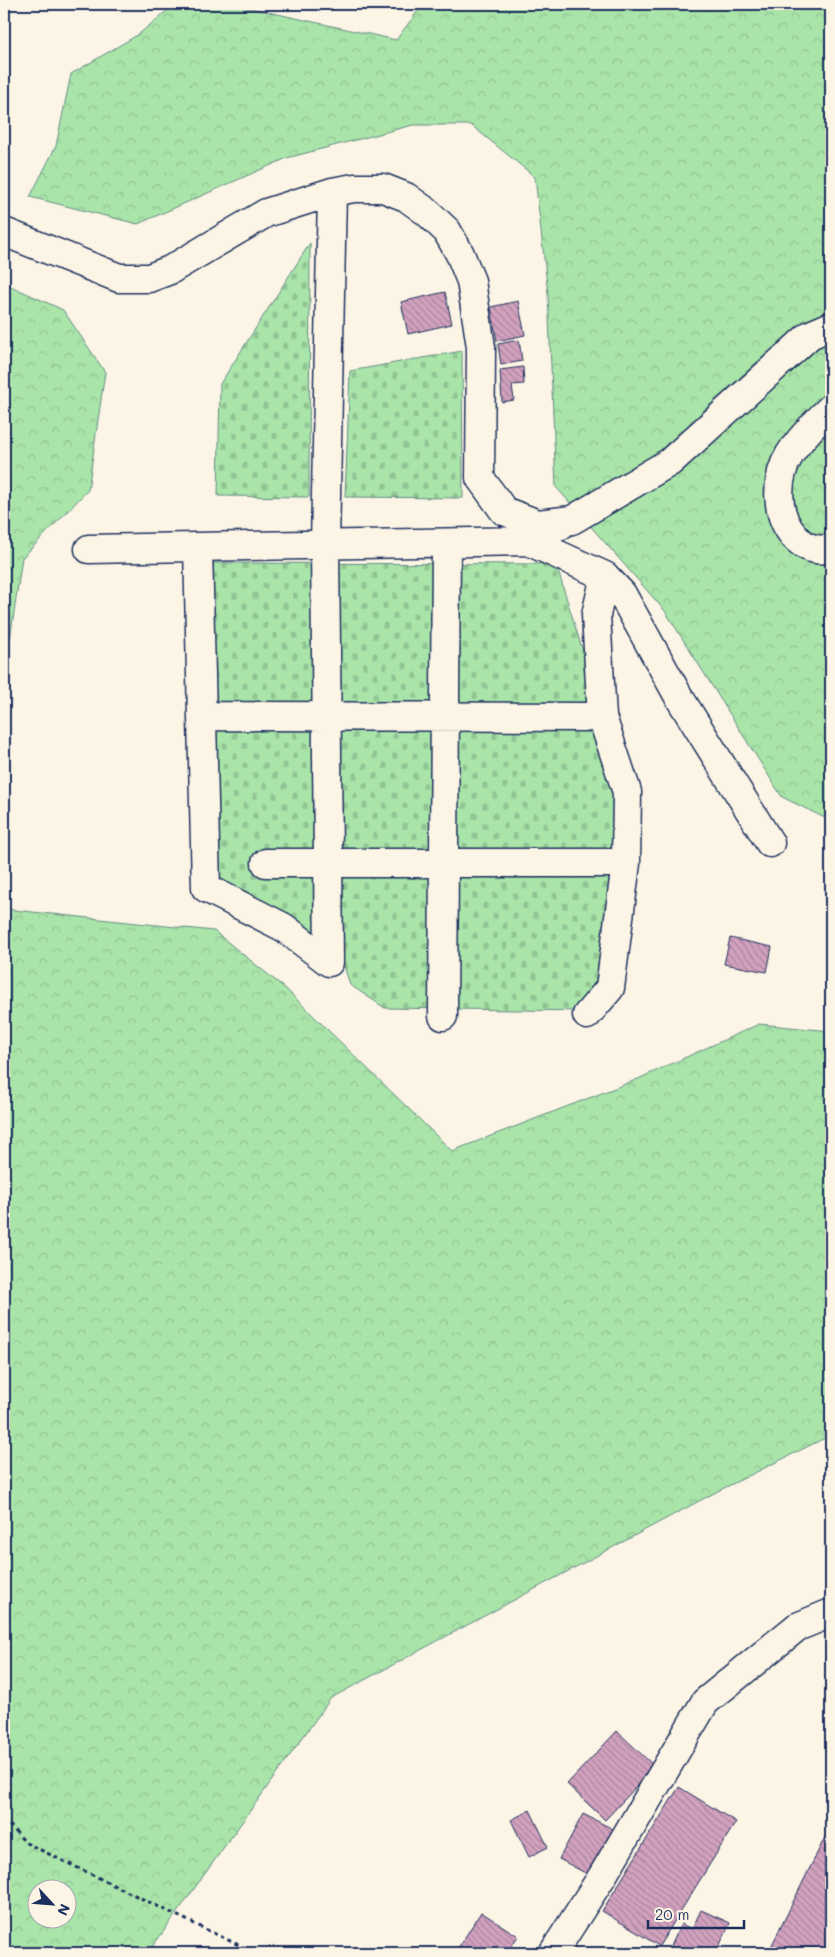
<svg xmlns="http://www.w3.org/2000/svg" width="835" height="1957" font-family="Mali,sans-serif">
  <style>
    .forest { fill: url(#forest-crowns); stroke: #628a84; fill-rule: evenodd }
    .cemetery { fill: url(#cemetery-stones); stroke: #628a84 }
    .building { fill: url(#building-back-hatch); stroke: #1b2f5e }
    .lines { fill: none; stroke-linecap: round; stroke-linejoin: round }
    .minor-casing { stroke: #1b2f5e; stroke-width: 31 }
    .path { stroke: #1b2f5e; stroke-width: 3; stroke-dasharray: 4 4; stroke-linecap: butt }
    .minor { stroke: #fcf5e5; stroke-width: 28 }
  </style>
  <defs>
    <pattern id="forest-crowns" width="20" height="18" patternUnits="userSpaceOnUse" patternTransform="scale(1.25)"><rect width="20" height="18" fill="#a9e4a9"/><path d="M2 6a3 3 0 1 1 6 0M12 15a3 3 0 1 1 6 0" fill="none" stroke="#91c494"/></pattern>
    <pattern id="cemetery-stones" width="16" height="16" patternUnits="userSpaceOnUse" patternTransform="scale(1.25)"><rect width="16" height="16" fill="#a9e4a9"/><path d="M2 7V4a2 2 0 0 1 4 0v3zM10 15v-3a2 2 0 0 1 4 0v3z" fill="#91c494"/></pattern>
    <pattern id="building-back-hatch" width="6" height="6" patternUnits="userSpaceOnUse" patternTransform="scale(1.25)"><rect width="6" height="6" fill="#d2a1be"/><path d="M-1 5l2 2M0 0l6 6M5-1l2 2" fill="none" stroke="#aa849e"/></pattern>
  </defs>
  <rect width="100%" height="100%" fill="#fcf5e5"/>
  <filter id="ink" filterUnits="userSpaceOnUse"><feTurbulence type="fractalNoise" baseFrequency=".02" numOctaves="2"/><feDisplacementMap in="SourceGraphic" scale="10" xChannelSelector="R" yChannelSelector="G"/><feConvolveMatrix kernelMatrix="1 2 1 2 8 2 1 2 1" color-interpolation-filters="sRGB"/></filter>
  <g filter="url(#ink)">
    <path class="forest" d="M175,4h66l9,4 146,32 27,-36h408v817l-49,-24 -117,-186 -109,-124 -8,-193 -13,-117 -64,-52h-58l-126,33 -149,66 -108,-27 26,-51 15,-72 68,-40z
      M4,283l59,27 42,62 -17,118 -66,68 -18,123z
      M4,909l210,22 72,58 166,162 186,-72 121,-55 72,7v404l-115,57 -385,206 -183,255h-144zM38,1890h30v30h-30z"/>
    <path class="cemetery" d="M310,243l-1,254 -91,-1 2,-112z
      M462,351l1,147 -118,-1 5,-126z
      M212,563l344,1 40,130 25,97 -18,195 -20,25 -198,-3 -35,-23 -8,-25 -130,-83z"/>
    <path class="building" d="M445,292l7,32 -44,10 -7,-32z
      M518,301l7,34 -28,6 -6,-34z
      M519,340l3,21 -21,4 -3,-21z
      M523,367l1,17 -12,1 2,15 -12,2 -2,-32z
      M730,938l42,9 -5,25 -43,-8z
      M617,1731l38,36 -50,53 -38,-36z
      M679,1787l57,35 -77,124 -57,-35z
      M530,1810l18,37 -19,10 -18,-37z
      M583,1814l32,16 -24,46 -32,-17z
      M831,1825v128h-63z
      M701,1910l29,13 -14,30h-48l13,-29 11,5z
      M481,1912l37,24 -11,17h-52z"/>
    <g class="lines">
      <g class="minor-casing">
        <path id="minor" d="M4,232l115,46h30l21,-8 96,-57 66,-21 22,-4h29l23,9 21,15 20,19 13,23 11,27 10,66 -1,131 24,33 34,13 34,-4 98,-58 140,-127 21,-9
          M831,408c-15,14 -29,28 -41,46 -15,24 -15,60 4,82 11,12 22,16 37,12
          M528,541l77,35 17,18 57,103 91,146
          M198,547l8,341 77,39 46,35
          M89,549l439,-8 33,-16
          M202,716l400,1
          M266,863h360
          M329,962l-4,-417 7,-353
          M587,1015l23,-27 16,-125 1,-71 -25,-75 -6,-102 9,-39
          M443,1016l3,-473
          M553,1953l50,-78 102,-173 92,-75 34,-14"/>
      </g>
      <path class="path" d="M4,1819l22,24 227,109 47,-2 3,3"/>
      <use href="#minor" class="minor"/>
    </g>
  </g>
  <rect width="835" height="1957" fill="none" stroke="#fcf5e5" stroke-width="20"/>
  <rect x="10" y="10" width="815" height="1937" fill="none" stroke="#1b2f5e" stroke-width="2" filter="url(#ink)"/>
  <g transform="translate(52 1904) rotate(116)"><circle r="24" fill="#fcf5e5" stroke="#a2a6af"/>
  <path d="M0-4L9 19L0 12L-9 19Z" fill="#1b2f5e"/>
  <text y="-8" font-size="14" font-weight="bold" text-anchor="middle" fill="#1b2f5e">N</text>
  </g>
  <path d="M648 1920v8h96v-8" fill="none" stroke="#1b2f5e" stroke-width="2.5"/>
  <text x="655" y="1920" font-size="15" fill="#1b2f5e" stroke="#fcf5e5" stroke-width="4" paint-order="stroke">20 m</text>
</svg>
